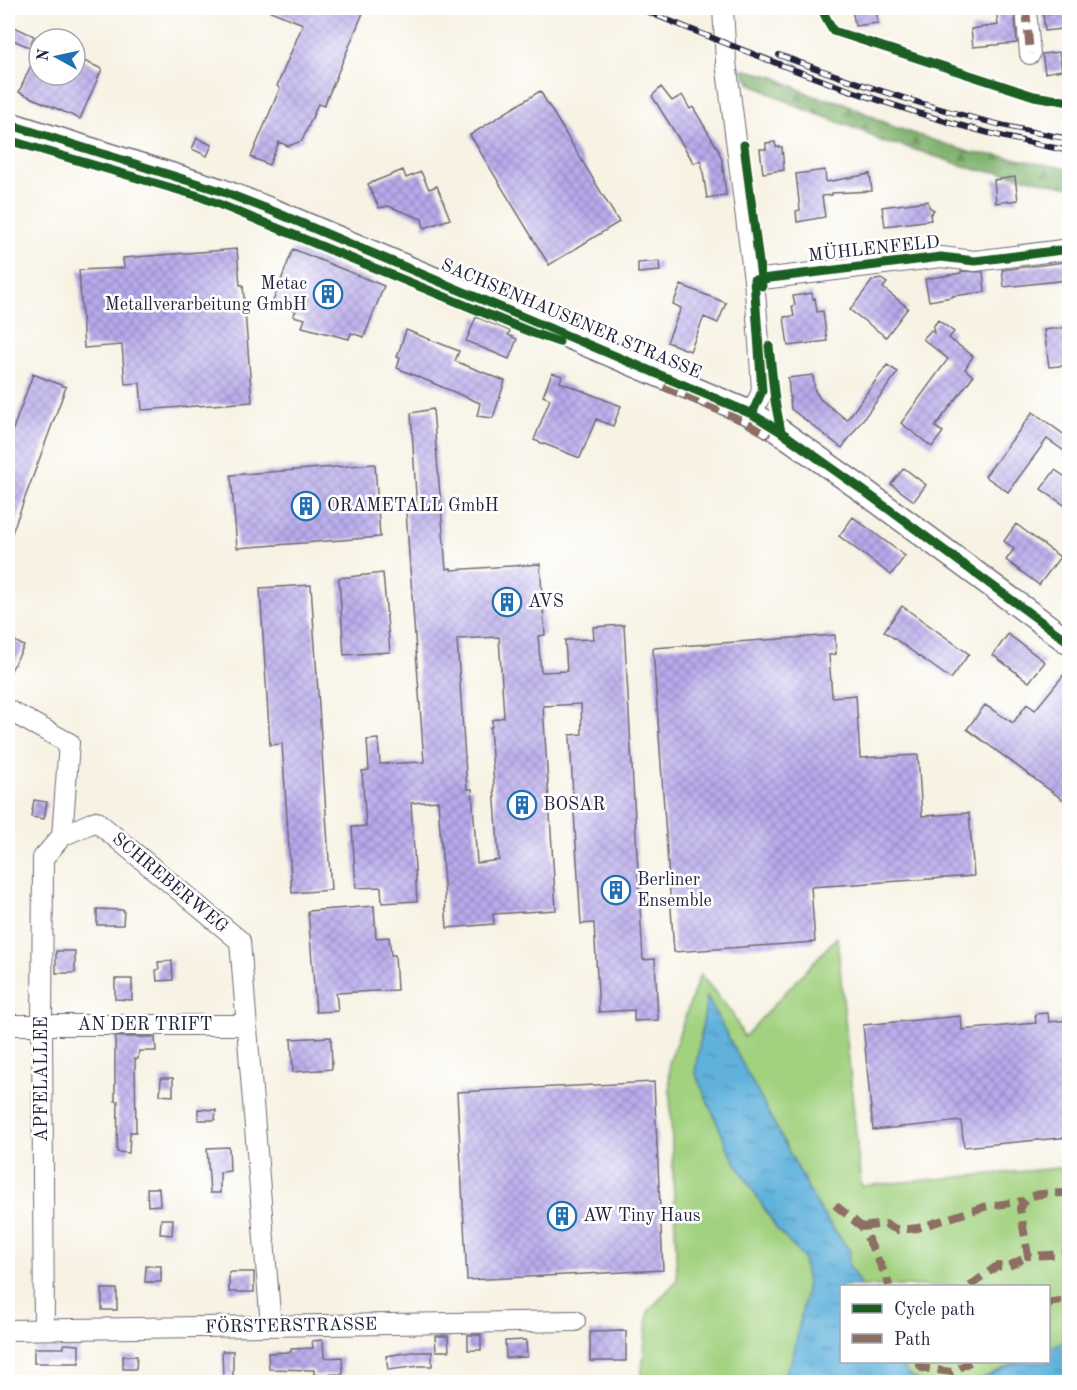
<svg xmlns="http://www.w3.org/2000/svg" width="1077" height="1390" font-family="'Old Standard TT',serif">
  <style>
    .green { fill: #a2d17f; stroke: #627a5d; stroke-width: 1.5 }
    .forest { fill: url(#forest-firs); stroke: #526a54; stroke-width: 1.5 }
    .water { fill: url(#water-ripples); stroke: #426a8c; stroke-width: 1.5 }
    .building { fill: url(#building-cross-hatch); fill-rule: evenodd }
    .lines { fill: none; stroke-linecap: round; stroke-linejoin: round }
    .minor-casing { stroke: #6d6b76; stroke-width: 22 }
    .major-casing { stroke: #6d6b76; stroke-width: 27 }
    .minor { stroke: #fff; stroke-width: 20 }
    .major { stroke: #fff; stroke-width: 24 }
    .rail-casing { stroke: #22223b; stroke-width: 6 }
    .rail { stroke: #fff; stroke-width: 4; stroke-dasharray: 11; stroke-linecap: butt }
    .quiet { stroke: #8d6e63; stroke-width: 8; stroke-dasharray: 15 8; stroke-linecap: butt }
    .cycleway-casing { stroke: #fff; stroke-width: 13 }
    .cycleway { stroke: #1b5e20; stroke-width: 9 }
    .labels { text-anchor: middle; dominant-baseline: central; stroke-width: 5; stroke-linejoin: round; paint-order: stroke }
    .street-label { font-size: 18px; fill: #22223b; stroke: #fff }
    .poi-label { font-size: 18px; fill: #22223b; stroke: #fff; text-anchor: start }
  </style>
  <defs>
    <pattern id="forest-firs" width="22" height="20" patternUnits="userSpaceOnUse" patternTransform="scale(1.5)"><rect width="22" height="20" fill="#81b36e"/><path d="M5 1l3.5 6h-7zM16 11l3.5 6h-7z" fill="#69915c"/></pattern>
    <pattern id="water-ripples" width="26" height="14" patternUnits="userSpaceOnUse" patternTransform="scale(1.5)"><rect width="26" height="14" fill="#61b2dc"/><path d="M2 4q2-2 4 0t4 0M15 11q2-2 4 0t4 0" fill="none" stroke="#5090b4"/></pattern>
    <pattern id="building-cross-hatch" width="8" height="8" patternUnits="userSpaceOnUse" patternTransform="scale(1.5)"><rect width="8" height="8" fill="#b8aaec"/><path d="M0 0l8 8M0 8l8-8" fill="none" stroke="#958ac0"/></pattern>
  </defs>
  <rect width="100%" height="100%" fill="#fff"/>
  <filter id="ink" filterUnits="userSpaceOnUse"><feTurbulence type="fractalNoise" baseFrequency=".0167" numOctaves="2"/><feDisplacementMap in="SourceGraphic" scale="12" xChannelSelector="R" yChannelSelector="G"/><feConvolveMatrix kernelMatrix="1 2 1 2 8 2 1 2 1" color-interpolation-filters="sRGB"/></filter>
  <filter id="wash" filterUnits="userSpaceOnUse"><feTurbulence type="fractalNoise" baseFrequency=".008" numOctaves="4" result="noise"/><feDisplacementMap in="SourceGraphic" scale="24" xChannelSelector="R" yChannelSelector="G"/><feGaussianBlur stdDeviation="1.35" result="paint"/><feColorMatrix in="noise" values="0 0 0 0 0 0 0 0 0 0 0 0 0 0 0 0 0 1.4 0 .05"/><feComposite in="paint" operator="in"/></filter>
  <g filter="url(#wash)">
    <rect width="100%" height="100%" fill="#f7f2e3"/>
    <path class="green" d="M837,937l24,249 208,-19v172l-20,9 -1,-62h-187l-13,-23 2,-12 -29,-39 -126,-140 35,81 47,76 26,28 4,28 -14,72 -13,25 -139,-1 7,-69 29,-32 -8,-217 31,-89 32,39 12,24z
      M901,1362h118l-45,20h-53l-14,-8z"/>
    <path class="forest" d="M742,69l33,8 38,19 29,6 52,25 78,26 30,3 67,13v18l-70,-15 -23,-2 -75,-25 -17,-2 -17,-10 -71,-27 -47,-23z"/>
    <path class="water" d="M707,997l114,215 29,39 -2,12 13,23h-19v76h59l6,12 14,8h-141l13,-25 14,-72 -4,-28 -26,-28 -47,-76 -35,-81z
      M1069,1339v43h-95l45,-20h29l1,-14z"/>
    <g id="blocks">
      <path class="building" d="M263,8h102l-41,98 -6,-2 -16,37 -14,5 -9,-4 -10,23 -18,-8 29,-69 -3,-2 26,-62z
        M852,8h24l2,15 -23,3z
        M996,8h18l3,35 -44,4 -2,-18 27,-4z
        M1070,11v17l-25,3 -2,-17z
        M8,24l26,12 -5,11 -21,-9z
        M39,47v28h36v-18l27,12 -22,50 -61,-27z
        M1059,52l3,18 -17,3 -3,-19z
        M661,87l11,14 10,-6 8,14 3,-2 25,42 4,11 4,35 -19,3 -6,-38 -7,3 -42,-67z
        M540,91l79,131 -70,43 -79,-130z
        M197,138l15,7 -5,11 -15,-7z
        M775,142l1,5h6l2,23 -21,3 -3,-24h6v-6z
        M403,170l3,8 15,-6 8,17 8,-3 13,33 -26,9 -2,-9 -34,-13 -9,2 -11,-24z
        M825,170l1,12 44,-8 2,17 -40,2v2l-10,1 3,21 -28,5 -1,-11 4,-1 -4,-36z
        M1015,177l3,23 -22,3 -2,-23z
        M928,201l1,6 5,3 -4,5 1,5 -46,6 -3,-19z
        M237,249l3,36h3l9,117 -110,8 -2,-27 -15,1 -3,-39 -38,3 -5,-78 45,-2 -1,-10z
        M293,249l91,37 -20,51 -13,-4 -2,6 -47,-12 3,-8 -12,-3 3,-5 -23,-10z
        M659,261l1,10 -22,2v-10z
        M1065,262l2,18 -63,7 -2,-17z
        M961,271l22,1 2,20 -33,4v1l-23,4 -4,-22 36,-6z
        M881,279l6,4 -4,5 25,20 -22,29 -36,-27 22,-29z
        M681,285l45,18 -8,20 -14,-6 -14,34 -23,-9 14,-34 -8,-4z
        M812,293l1,6 2,-1 2,14 6,-1 4,30 -39,5 -4,-29 10,-1 -2,-10 3,-1 -2,-9z
        M476,317l34,14 -2,4 9,4 -8,20 -43,-18z
        M938,320l16,12 -5,6 24,18 -8,13 8,7 -38,51 8,5 -11,15 -31,-24 47,-64 -25,-20 8,-9 3,3 -1,-6z
        M1070,327v38l-21,2 -5,-37z
        M406,330l53,21 -4,10 50,20 -12,37 -16,-2 3,-13 -83,-35 3,-10 -3,-1z
        M887,365l11,7 -56,76 -51,-39 -3,-31 25,-3 2,16 5,8 27,21z
        M552,373l10,3 -2,6 61,24 -8,20 -17,-7 -16,39 -46,-18 16,-41 -7,-3z
        M33,374l33,13 -57,154 -1,-98z
        M433,409l13,160 5,-1v2l89,-6 5,71 -7,1 3,36 26,-1 -2,-31 29,-1 -1,-12 31,-2 19,335 12,-1 3,61 -24,1v-11l-35,2 -5,-89 -13,1 -8,-127 -3,-62 12,-1 -1,-30 -38,2 13,204 -63,4 1,10 -47,4 -9,-127 -27,2 6,98 -35,2 -1,-16 -25,1 -4,-61 14,-1 -4,-55 7,-1 -2,-30 11,-1 2,25 44,-2 -18,-250 11,-1 -6,-98zM499,637l5,80 -12,3v7h-2l9,133 -22,3 -5,-74h-5l-10,-150z
        M1033,412l37,27v16l-23,-16 -39,53 -23,-16z
        M375,464l5,73 -143,11 -6,-73z
        M904,468l22,17 -12,16 -23,-17z
        M1055,470l15,10v29l-29,-20z
        M853,517l52,39 -14,19 -52,-39z
        M1016,524l44,33 -21,28 -33,-25 8,-11 -10,-8z
        M383,573l7,79 -46,3 -5,-77z
        M311,585l20,305 -39,3 -10,-149 -12,1 -10,-157z
        M902,606l67,48 -18,25 -67,-48z
        M1008,634l37,28 -16,20 -36,-27z
        M835,635l1,19 -7,1 3,42 24,-2 4,63 58,-3 4,61 47,-3 5,63 -163,11 4,55 -141,10 -21,-304z
        M8,637l16,9 -16,30z
        M1070,667v138l-103,-76 18,-24 28,18 14,-19 8,6z
        M34,800l13,2 -3,17 -13,-2z
        M374,906l2,32 13,-1 2,18h4l2,35 -61,3 2,18 -22,1 -8,-101z
        M97,909l27,1 -1,15h-26z
        M56,951h19v22h-19z
        M172,961l1,19 -16,1 -1,-11 3,-1 -1,-7z
        M115,979h17v21l-17,-1z
        M1048,1013l1,9 21,-2v117l-106,10 -3,-26 -88,9 -10,-105 98,-9 1,14 74,-7 -1,-9z
        M115,1037h40l1,14h-17l-1,8h-3l1,73h-6l-1,21 -12,-1 1,-51h-3z
        M331,1037l1,32 -39,3 -2,-33z
        M161,1078h12v18l-13,-1z
        M654,1082l9,188 -196,10 -10,-188z
        M198,1109l18,1 -1,10h-17z
        M229,1147l1,24 -10,1v21h-10l-3,-45z
        M147,1188h12l1,17 -12,1z
        M161,1219h12l-1,16 -12,-1z
        M146,1266h15v16h-16z
        M229,1272h25v20h-25z
        M102,1289h15v21h-15z
        M626,1331v30h-36v-29z
        M468,1335h13v15h-13z
        M435,1336h13l1,15h-13z
        M323,1340l1,18 18,-1 1,17 -29,1v-5l-45,-1 -1,-16 23,-1v-3l22,-1 -1,-7z
        M526,1340l1,17 -21,1 -1,-17z
        M64,1344l15,1v18h-45v-15h30z
        M222,1351h11v25l-10,1z
        M412,1352h20v14h-12l-32,4 -2,-14z
        M123,1356h14l-1,13h-13z"/>
    </g>
  </g>
  <g filter="url(#ink)">
    <use href="#blocks" fill-opacity="0" stroke="#6d6b76" stroke-width="1.5"/>
    <g class="lines">
      <g class="minor-casing">
        <path id="minor" d="M723,8l3,54 28,218 5,62 3,49 -10,23
          M1026,8l4,46
          M754,280l187,-23 34,4 95,-12
          M8,710l61,33 -7,93 34,-15 144,120 31,385
          M8,1025h238
          M44,1329l-2,-304 1,-167 19,-22
          M8,1330l567,-9"/>
      </g>
      <g class="major-casing">
        <path id="major" d="M8,124l213,67 54,21 477,202 29,18 83,59 206,152"/>
      </g>
      <use href="#minor" class="minor"/>
      <use href="#major" class="major"/>
      <g class="rail-casing">
        <path id="rail" d="M638,8c141,57 281,115 432,143
          M779,55c95,35 191,67 291,84"/>
      </g>
      <use href="#rail" class="rail"/>
      <path class="quiet" d="M1026,8l4,46
        M664,386l83,37 23,13
        M1070,1193c-17,1 -44,-3 -50,15l8,48 42,-2
        M835,1205l27,22 25,51 2,8
        M862,1227l23,-3 13,6 20,-2 66,-21 39,-6
        M970,1286l27,-20 10,1 21,-11
        M1048,1306l4,-4 18,-2
        M918,1362l4,6 29,4 19,-10"/>
      <g class="cycleway-casing">
        <path id="cycleway" d="M821,8l12,23 7,2 194,63 36,6
          M8,124l213,67 54,21 477,202 29,18 83,59 206,152
          M8,140l191,56 334,137 26,9
          M744,145l18,141
          M769,346l6,55 6,31
          M752,414l10,-23 -8,-111 187,-23 34,4 95,-12"/>
      </g>
      <use href="#cycleway" class="cycleway"/>
    </g>
  </g>
  <defs>
    <g id="building-ring" transform="scale(1.5)"><circle r="9.5" fill="#fff" stroke="#1f6fb2" stroke-width="1.5"/><path d="M-4-6H4V6H1V3H-1V6H-4ZM-2.5-4.3h1.7v1.8h-1.7ZM.8-4.3h1.7v1.8H.8ZM-2.5-1h1.7V.8h-1.7ZM.8-1h1.7V.8H.8Z" fill="#1f6fb2"/></g>
  </defs>
  <g fill-rule="evenodd">
    <use href="#building-ring" x="328" y="294"/>
    <use href="#building-ring" x="306" y="506"/>
    <use href="#building-ring" x="507" y="602"/>
    <use href="#building-ring" x="522" y="805"/>
    <use href="#building-ring" x="616" y="890"/>
    <use href="#building-ring" x="562" y="1216"/>
  </g>
  <g class="labels">
    <g class="street-label">
      <text transform="translate(874 249) rotate(-6)">MÜHLENFELD</text>
      <text transform="translate(571 319) rotate(23)">SACHSENHAUSENER STRASSE</text>
      <text transform="translate(170 883) rotate(40)">SCHREBERWEG</text>
      <text x="145" y="1025">AN DER TRIFT</text>
      <text transform="translate(42 1079) rotate(-90)">APFELALLEE</text>
      <text transform="translate(291 1326) rotate(-1)">FÖRSTERSTRASSE</text>
    </g>
    <g class="poi-label">
      <text x="307" y="284" text-anchor="end">Metac<tspan x="307" dy="21">Metallverarbeitung GmbH</tspan></text>
      <text x="327" y="506">ORAMETALL GmbH</text>
      <text x="528" y="602">AVS</text>
      <text x="543" y="805">BOSAR</text>
      <text x="637" y="880">Berliner<tspan x="637" dy="21">Ensemble</tspan></text>
      <text x="583" y="1216">AW Tiny Haus</text>
    </g>
  </g>
  <rect width="1077" height="1390" fill="none" stroke="#fff" stroke-width="30"/>
  <rect x="840" y="1285" width="210" height="78" fill="#ffffff" stroke="#a7a7b1" stroke-width="1.5"/>
  <rect x="852" y="1304" width="30" height="9" fill="#1b5e20" stroke="#a7a7b1" stroke-width="1.5"/>
  <text x="894" y="1315" font-size="18" fill="#22223b">Cycle path</text>
  <rect x="852" y="1334" width="30" height="9" fill="#8d6e63" stroke="#a7a7b1" stroke-width="1.5"/>
  <text x="894" y="1345" font-size="18" fill="#22223b">Path</text>
  <g transform="translate(57 57) rotate(278)"><circle r="28" fill="#ffffff" stroke="#a7a7b1" stroke-width="1.5"/>
  <path d="M0-4.5L10 22L0 15L-10 22Z" fill="#1f6fb2"/>
  <text y="-9" font-size="16" font-weight="bold" text-anchor="middle" fill="#22223b">N</text>
  </g>
</svg>
